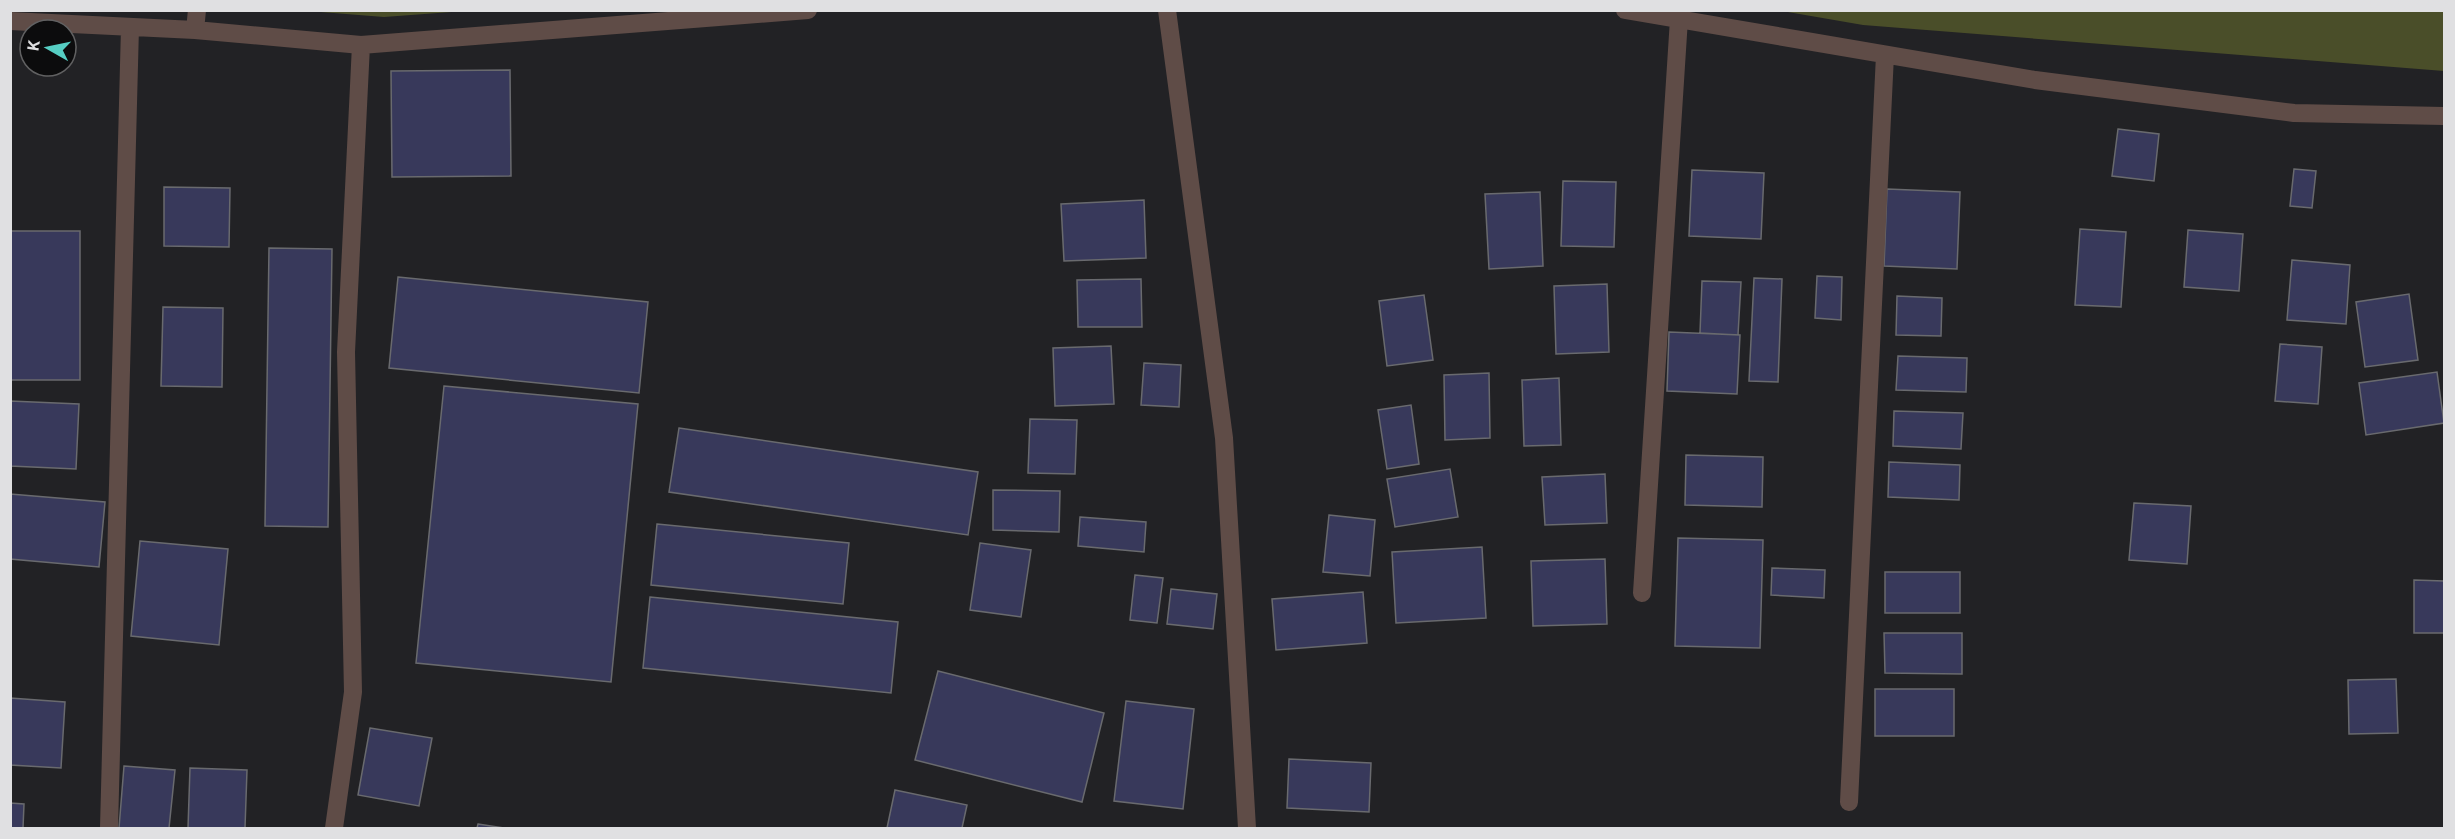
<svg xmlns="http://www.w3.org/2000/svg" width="2455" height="839" font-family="Roboto,sans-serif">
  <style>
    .green { fill: #4a4e29 }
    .building { fill: #38395b; stroke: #696a6e; stroke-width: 1.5 }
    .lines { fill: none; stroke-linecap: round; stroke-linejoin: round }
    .minor { stroke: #5f4c47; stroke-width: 18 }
  </style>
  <rect width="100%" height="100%" fill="#222225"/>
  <path class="green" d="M308,11v-1l157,1 -81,6z
    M1782,11h662v60l-581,-46z"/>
  <path class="building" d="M510,70l1,106 -119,1 -1,-106z
    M2118,129l41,5 -5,47 -42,-5z
    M2294,169l22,2 -4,37 -22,-2z
    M1692,170l72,3 -3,66 -72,-3z
    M1563,181l53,1 -2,65 -53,-1z
    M164,187l66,1 -1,59 -65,-1z
    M1887,189l73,3 -3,77 -73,-3z
    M1540,192l3,74 -54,3 -4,-75z
    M1144,200l2,58 -82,3 -3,-57z
    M2080,229l46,3 -5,75 -46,-2z
    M2188,230l55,4 -4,57 -55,-4z
    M10,231h70v149h-70z
    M269,248l63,1 -4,278 -63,-1z
    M2292,260l58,5 -4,59 -59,-4z
    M1817,276l25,1 -1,43 -26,-2z
    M398,277l250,25 -9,91 -250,-25z
    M1754,278l28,1 -4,103 -29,-1z
    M1141,279l1,48h-64l-1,-47z
    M1702,281l39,1 -3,53 -38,-2z
    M1607,284l2,68 -53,2 -2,-68z
    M2409,294l9,66 -53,7 -9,-65z
    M1424,295l9,65 -46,6 -8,-65z
    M1897,296l45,2 -1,38 -45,-1z
    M163,307l60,1 -1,79 -61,-1z
    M1669,332l71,3 -3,59 -70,-3z
    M2280,344l42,3 -4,57 -43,-3z
    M1111,346l3,58 -59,2 -2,-58z
    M1898,356l69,2 -1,34 -70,-2z
    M1144,363l37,2 -2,42 -38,-2z
    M2437,372l7,51 -78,12 -7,-52z
    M1489,373l1,65 -45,2 -1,-65z
    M1559,378l2,67 -37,1 -2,-66z
    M444,386l194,18 -27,278 -195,-19z
    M10,401l69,3 -3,65 -66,-3z
    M1411,405l8,59 -32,5 -9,-59z
    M1894,411l69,2 -2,36 -68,-3z
    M1030,419l47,1 -2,54 -47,-1z
    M679,428l299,44 -10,63 -299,-43z
    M1686,455l77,2 -1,50 -77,-2z
    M1889,462l71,3 -1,35 -71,-3z
    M1450,469l8,48 -63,10 -8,-48z
    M1605,474l2,49 -62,2 -3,-48z
    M993,490l67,1 -1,41 -66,-2z
    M10,494l95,8 -6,65 -89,-8z
    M2134,503l57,3 -4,58 -58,-4z
    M1329,515l46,5 -5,56 -47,-4z
    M1080,517l66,5 -2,30 -66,-6z
    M657,524l192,19 -6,61 -192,-19z
    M1678,538l85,2 -3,108 -85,-2z
    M140,541l88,8 -9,96 -88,-9z
    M980,543l51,7 -10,67 -51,-7z
    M1482,547l4,71 -90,5 -4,-71z
    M1605,559l2,65 -74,2 -2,-65z
    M1772,568l53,2 -1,28 -53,-3z
    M1885,572h75v41h-75z
    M1135,575l28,3 -6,45 -27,-3z
    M2414,580l30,1v52h-30z
    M1171,589l46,5 -4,35 -46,-5z
    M1363,592l4,51 -91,7 -4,-51z
    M650,597l248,25 -7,71 -248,-25z
    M1884,633h78v41l-77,-1z
    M938,671l166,42 -22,89 -167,-42z
    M2396,679l2,54 -49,1 -1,-54z
    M1875,689h79v47h-79z
    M10,698l55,4 -4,66 -51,-3z
    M1126,701l68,8 -11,100 -69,-8z
    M370,728l62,10 -13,68 -61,-11z
    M1289,759l82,4 -2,49 -82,-4z
    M124,766l51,4 -6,58h-50z
    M190,768l57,2 -2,58h-57z
    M895,790l72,15 -5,23h-75z
    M10,803l14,1 -1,24h-13z
    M478,824l26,4h-27z"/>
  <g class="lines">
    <path class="minor" d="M1167,10l57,428 23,390
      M1625,10l410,70 259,33 150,3
      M10,21l185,9 166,15 447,-35
      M195,30l2,-20
      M1642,593l37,-574
      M1849,802l36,-747
      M109,828l21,-801
      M334,828l19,-136 -7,-340 15,-307"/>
  </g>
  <rect width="2455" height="839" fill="none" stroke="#e0e0e2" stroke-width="24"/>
  <g transform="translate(48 48) rotate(279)"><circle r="28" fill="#0c0c0d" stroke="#616162" stroke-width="1.5"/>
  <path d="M0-4.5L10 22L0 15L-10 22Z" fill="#56cec3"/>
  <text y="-9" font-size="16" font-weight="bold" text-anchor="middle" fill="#e0e0e2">K</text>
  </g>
</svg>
